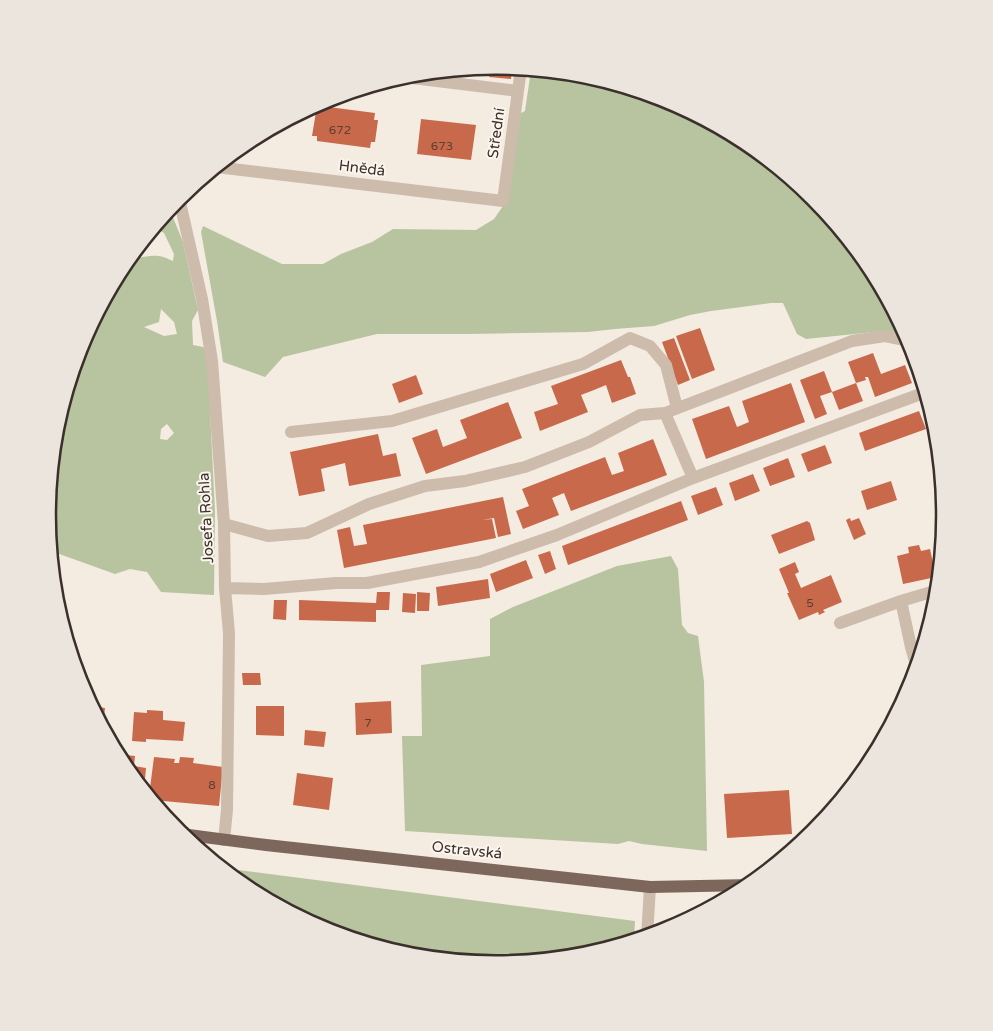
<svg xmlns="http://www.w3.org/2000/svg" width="993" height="1031" font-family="'Varela Round',sans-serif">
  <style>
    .green { fill: #b8c4a0; fill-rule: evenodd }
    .building { fill: #c8694b }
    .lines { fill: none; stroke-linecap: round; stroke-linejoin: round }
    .minor { stroke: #cdbbac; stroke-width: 12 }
    .major { stroke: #7d675c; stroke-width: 12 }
    .labels { text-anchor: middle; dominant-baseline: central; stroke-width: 4; stroke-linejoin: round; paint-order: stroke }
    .number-label { font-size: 12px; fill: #5e3e33 }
    .street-label { font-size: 15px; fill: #3b302b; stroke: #fbf5ee }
    .rim { fill: none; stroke: #3b302b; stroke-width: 2.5 }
  </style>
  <rect width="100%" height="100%" fill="#f4ebe1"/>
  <path class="green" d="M531,70l53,5 85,26 77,41 68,56 56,68 37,70 -23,-5 -78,8 -9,-5 -14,-31h-12l-60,8 -21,4 -36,11 -39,3 -27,3 -120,2h-91l-94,23 -18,20 -42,-15 -6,-41 -16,-89 2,-6 79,38h41l18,-10 31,-12 21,-13 83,1 18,-11 9,-13 14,-91 8,-4z
    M165,215h7l11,27 15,68 -6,11 1,24 10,2 4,4 8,160 -1,84 -53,-3 -14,-20 -17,-3 -15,5 -64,-23 -3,-36 8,-87 26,-85 41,-77c6,-7 25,-11 35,-10 5,0 10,3 15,5l1,-7 -10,-21 -9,-5zM161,309l13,13 3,12 -13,2 -20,-9 15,-5zM167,424l7,9 -7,7 -7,-1 1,-10z
    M671,556l7,13 4,56 6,8 10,3 6,46 3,169 -65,-7 -13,-3 -11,3 -213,-13 -3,-95h20l-1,-71 69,-9v-37l23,-12 104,-41z
    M222,868l413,53 -1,20 -50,15 -88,8 -87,-8 -85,-26 -77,-41z"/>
  <path class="building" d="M490,67h7l15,1 -1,11 -22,-2z
    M321,106l54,7 -1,7h4l-3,22h-4l-1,6 -53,-7v-5h-5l4,-24 4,1z
    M421,119l55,6 -5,35 -54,-6z
    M700,328l15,42 -23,9 -16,-43z
    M674,338l16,42 -12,5 -16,-43z
    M873,353l8,21 24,-9 7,18 -37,14 -7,-20h-3l1,3 -10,3 -8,-21z
    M621,360l7,17h2l6,17 -24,9 -6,-18 -12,5 -13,5 7,17 -48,19 -6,-19 24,-8 -7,-18z
    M824,371l8,21 -12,4 7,18 -12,5 -15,-39z
    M416,375l7,19 -24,9 -7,-19z
    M791,383l14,39 -99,37 -14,-40 37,-13 8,21 12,-5 -7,-21z
    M856,383l7,18 -24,9 -7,-18z
    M508,402l14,36 -96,36 -14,-36 25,-9 6,18 24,-9 -7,-18z
    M919,411l7,18 -61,22 -6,-18z
    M378,434l5,22 13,-3 5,23 -52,10 -4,-23 -24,6 4,22 -26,5 -9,-44z
    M653,439l14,36 -96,36 -7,-18 -12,5 7,17 -36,14 -7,-18 13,-5 -7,-17 83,-32 7,18 12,-4 -6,-18z
    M825,445l7,18 -24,9 -7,-18z
    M788,458l7,19 -25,9 -7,-18z
    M753,474l7,17 -25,10 -6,-18z
    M891,481l6,19 -30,10 -6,-19z
    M716,487l7,18 -25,10 -7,-19z
    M503,497l8,37 -13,3 -4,-19 -12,2 10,-1 4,19 -152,30 -7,-38 13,-3 4,19 13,-2 -4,-19z
    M681,501l7,19 -120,45 -6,-19z
    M850,518l1,3 8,-3 7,16 -12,6 -8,-20z
    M807,521l3,2 5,17 -36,14 -8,-19z
    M919,545l2,6 9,-2 6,28 -33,7 -6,-28 12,-3 -1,-6z
    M550,551l6,18 -11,5 -7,-19z
    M526,560l7,18 -37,14 -6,-18z
    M795,562l4,10 -4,2 6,14 30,-13 11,27 -19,8 2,2 -6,3 -1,-3 -19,8 -12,-27h2l-10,-24z
    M488,579l2,19 -52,8 -2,-19z
    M377,592h13l-1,18h-13v12l-77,-2v-20l77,3z
    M417,592l13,1 -1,18h-12z
    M403,593l13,1 -1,19 -13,-1z
    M274,600h13l-1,20 -13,-1z
    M242,673h18l1,12h-18z
    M391,701l1,32 -36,2 -1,-32z
    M92,706l13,2 -2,18 -7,-12z
    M256,706h28v30l-28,-1z
    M147,710l16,1v9l22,2 -2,19 -37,-2v3l-14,-1 2,-29 13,1z
    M305,730l21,2 -2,15 -20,-2z
    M117,754l18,2 -1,10 12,2 -2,22 -21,-25z
    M154,757l21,2 -1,4h5l1,-6 14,1 -1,5 30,4 -4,39 -67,-6 -3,-4z
    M297,773l36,5 -4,32 -36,-5z
    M789,790l3,44 -65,4 -3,-44z"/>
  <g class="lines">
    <path class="minor" d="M404,77l114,14
      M216,167l287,34 18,-132
      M179,198l23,101 10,62 12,163 1,64 4,45 -2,177 -3,30
      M665,413l28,65
      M291,432l101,-11 191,-57 47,-26 20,8 16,19 11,43
      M224,524l44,12 39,-3 62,-29 56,-18 40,-5 60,-14 64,-25 51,-27 25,-2 187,-72 33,-5 25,5
      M225,588l39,1 72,-6h31l112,-21 78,-27 136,-57 233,-86
      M840,623l61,-22
      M917,668l-6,-21 -10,-46 37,-11
      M647,937l3,-50"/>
    <path class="major" d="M181,834l85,11 384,42 100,-2"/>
  </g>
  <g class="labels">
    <g class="number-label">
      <text x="340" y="130">672</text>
      <text x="442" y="146">673</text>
      <text x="810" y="603">5</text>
      <text x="368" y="723">7</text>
      <text x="212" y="785">8</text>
    </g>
    <g class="street-label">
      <text transform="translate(496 133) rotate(-82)">Střední</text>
      <text transform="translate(362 168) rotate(7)">Hnědá</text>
      <text transform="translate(206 518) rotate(-93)">Josefa Rohla</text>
      <text transform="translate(467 850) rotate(6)">Ostravská</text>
    </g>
  </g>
  <path d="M0 0H993V1031H0ZM56 515a440 440 0 1 1 880 0a440 440 0 1 1-880 0Z" fill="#ece5de" fill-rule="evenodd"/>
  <path class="rim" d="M56 515a440 440 0 1 1 880 0a440 440 0 1 1-880 0Z"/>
</svg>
